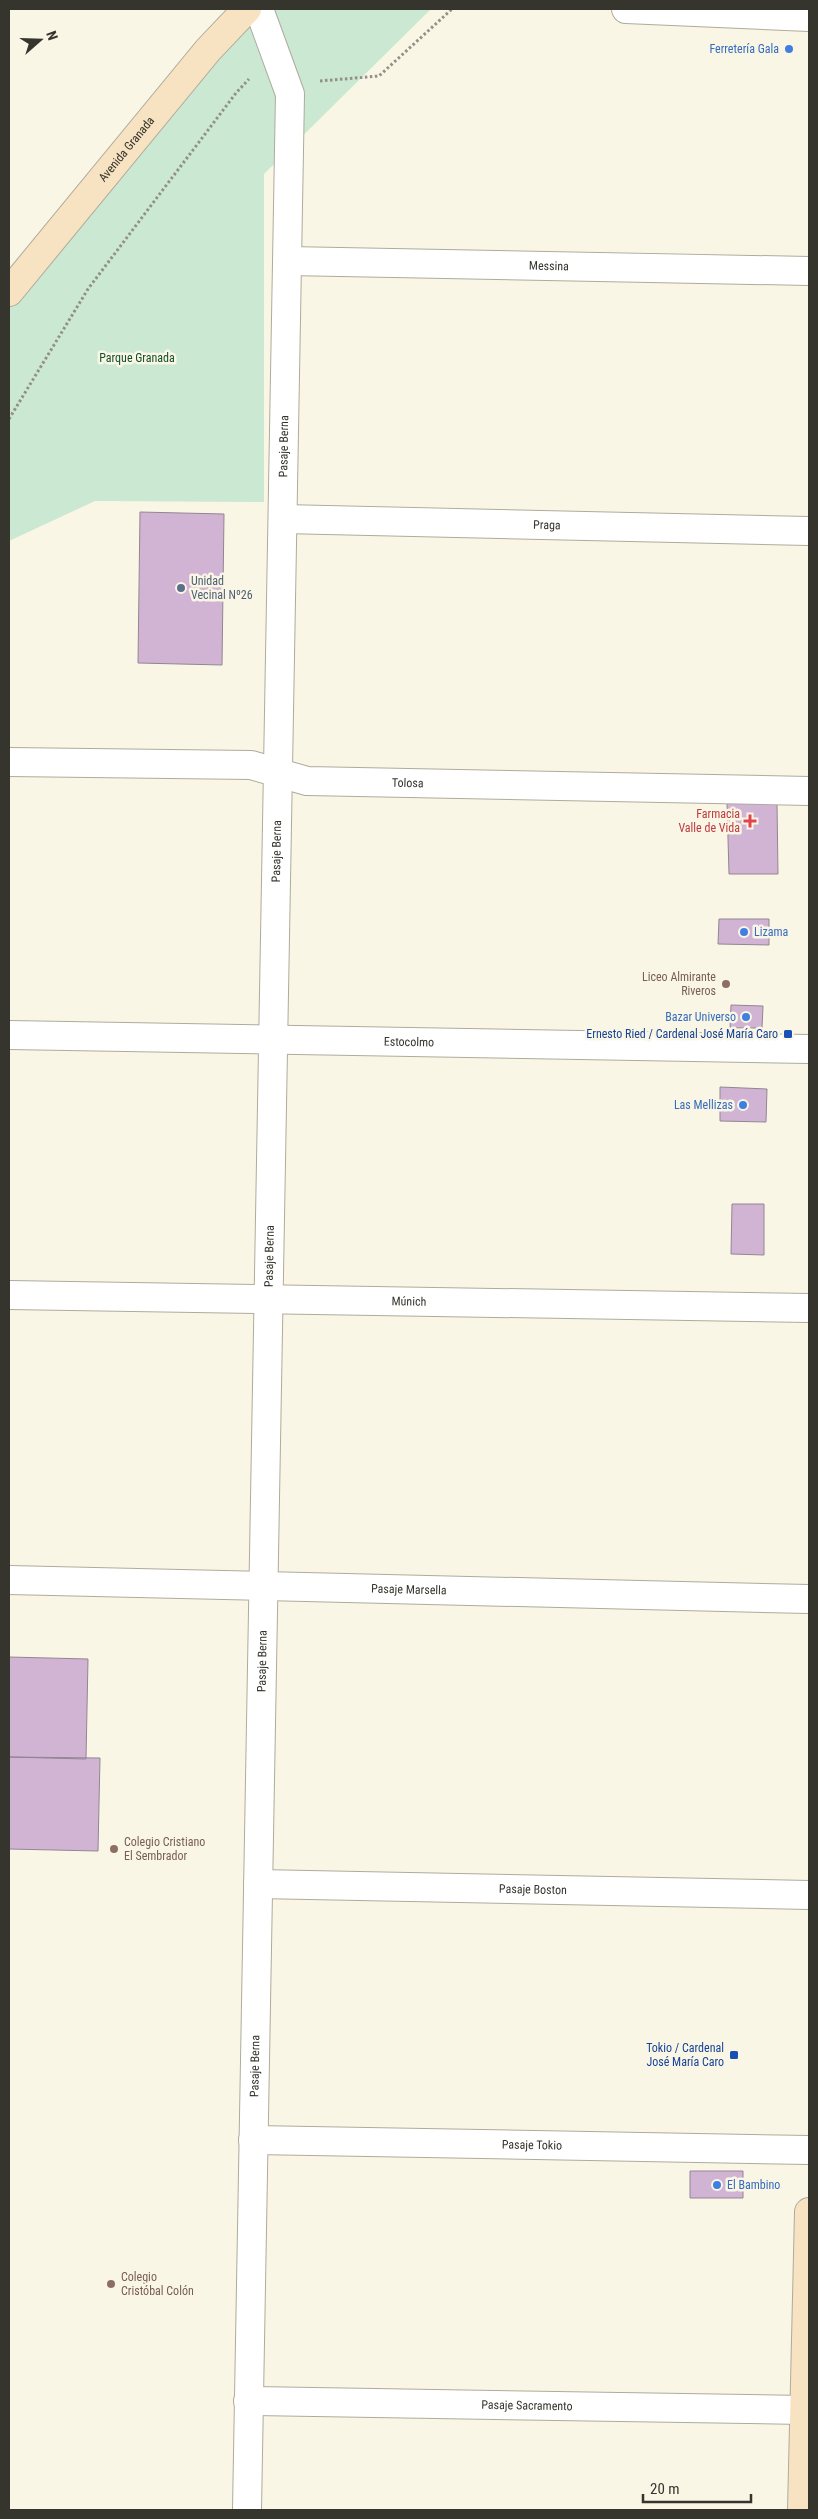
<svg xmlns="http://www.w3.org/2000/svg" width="818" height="2519" font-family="'Roboto Condensed',sans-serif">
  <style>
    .green { fill: #cae8d2 }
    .building { fill: #d1b4d4; stroke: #928693 }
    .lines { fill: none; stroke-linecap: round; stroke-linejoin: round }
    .street-casing { stroke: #afab9c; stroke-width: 30 }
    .secondary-casing { stroke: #afab9c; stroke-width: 30 }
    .path { stroke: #939085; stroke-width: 3; stroke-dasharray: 2.5 2.5; stroke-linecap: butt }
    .street { stroke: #fff; stroke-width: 28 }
    .secondary { stroke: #f7e2c1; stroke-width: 28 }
    .shop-dot { fill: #3f7fe0; stroke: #faf6e6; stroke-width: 2 }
    .service-dot { fill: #5c6f8a; stroke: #faf6e6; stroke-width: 2 }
    .health-dot { fill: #e0444e; stroke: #faf6e6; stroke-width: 2 }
    .education-dot { fill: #8d6e63; stroke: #faf6e6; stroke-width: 2 }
    .transit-dot { fill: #1a4fb4; stroke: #faf6e6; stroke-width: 2 }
    .labels { text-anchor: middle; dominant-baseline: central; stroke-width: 5; stroke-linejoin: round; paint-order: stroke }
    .shop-label { font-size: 12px; fill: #366cbe; stroke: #faf6e6; text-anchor: end }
    .street-label { font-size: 12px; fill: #35342d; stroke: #faf6e6 }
    .park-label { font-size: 12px; fill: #124f2c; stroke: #faf6e6 }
    .service-label { font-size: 12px; fill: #4e5e75; stroke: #faf6e6; text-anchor: start }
    .health-label { font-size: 12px; fill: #be3a42; stroke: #faf6e6; text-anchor: end }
    .education-label { font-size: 12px; fill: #785e54; stroke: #faf6e6; text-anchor: start }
    .transit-label { font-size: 12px; fill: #164399; stroke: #faf6e6; text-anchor: end }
  </style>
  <rect width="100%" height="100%" fill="#faf6e6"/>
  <path class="green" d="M264,9h167l-167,165v328l-169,-1 -86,40v-233l70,-87 157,-184z"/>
  <path class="building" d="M140,512l84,2 -2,151 -84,-2z
    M727,803h50l1,71h-49z
    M719,919h50v26l-51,-1z
    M731,1005l32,1 -1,22h-32z
    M720,1087l47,2 -1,33 -46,-1z
    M732,1204h32v51l-33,-1z
    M9,1657l79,2 -2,100 -77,-2z
    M9,1757l91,1 -2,93 -89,-2z
    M690,2171h53v27h-53z"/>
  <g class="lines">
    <g class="street-casing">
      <g id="street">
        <path d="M626,9l183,8"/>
        <path id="s1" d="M288,261l521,10"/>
        <path id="s2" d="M283,519l526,12"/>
        <path id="s3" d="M9,762l242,3 56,16 502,10"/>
        <path id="s4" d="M9,1035l800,14"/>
        <path id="s5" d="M9,1295l800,13"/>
        <path id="s6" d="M9,1580l800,19"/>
        <path id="s7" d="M258,1884l551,11"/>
        <path id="s8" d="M253,2140l556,10"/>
        <path id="s9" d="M248,2401l556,9"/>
        <path id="s10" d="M247,2510l43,-2416 -31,-85"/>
      </g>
    </g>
    <g class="secondary-casing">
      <g id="secondary">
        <path id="s11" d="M9,292l199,-242 39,-41"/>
        <path d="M802,2510l7,-298"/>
      </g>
    </g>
    <path class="path" d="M320,81l59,-5 73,-67
      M9,419l79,-130 148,-196 13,-14"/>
    <use href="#street" class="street"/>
    <use href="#secondary" class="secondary"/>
  </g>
  <g class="shop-dot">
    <circle cx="789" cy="49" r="5"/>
    <circle cx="744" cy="932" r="5"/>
    <circle cx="746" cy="1017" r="5"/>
    <circle cx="743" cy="1105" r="5"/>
    <circle cx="717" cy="2185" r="5"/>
  </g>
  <circle class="service-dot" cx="181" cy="588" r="5"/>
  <path class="health-dot" d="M747.5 813.5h5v5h5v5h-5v5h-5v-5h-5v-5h5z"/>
  <g class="education-dot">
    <circle cx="726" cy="984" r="5"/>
    <circle cx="114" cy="1849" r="5"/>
    <circle cx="111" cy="2284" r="5"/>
  </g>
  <g class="transit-dot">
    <rect x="783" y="1029" width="10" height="10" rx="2.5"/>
    <rect x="729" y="2050" width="10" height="10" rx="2.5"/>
  </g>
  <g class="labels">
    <g class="shop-label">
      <text x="779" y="49">Ferretería Gala</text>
      <text x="754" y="932" text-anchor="start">Lizama</text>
      <text x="736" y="1017">Bazar Universo</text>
      <text x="733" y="1105">Las Mellizas</text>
      <text x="727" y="2185" text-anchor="start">El Bambino</text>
    </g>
    <g class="street-label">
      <text stroke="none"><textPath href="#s11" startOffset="185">Avenida Granada</textPath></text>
      <text stroke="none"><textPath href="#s1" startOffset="261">Messina</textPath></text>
      <text stroke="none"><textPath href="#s10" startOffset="2064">Pasaje Berna</textPath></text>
      <text stroke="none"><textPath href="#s2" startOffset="264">Praga</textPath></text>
      <text stroke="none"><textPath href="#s3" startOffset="401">Tolosa</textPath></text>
      <text stroke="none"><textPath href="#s10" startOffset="1659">Pasaje Berna</textPath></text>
      <text stroke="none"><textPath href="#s4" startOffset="400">Estocolmo</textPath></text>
      <text stroke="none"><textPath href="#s10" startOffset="1254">Pasaje Berna</textPath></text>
      <text stroke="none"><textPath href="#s5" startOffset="400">Múnich</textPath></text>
      <text stroke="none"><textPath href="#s6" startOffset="400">Pasaje Marsella</textPath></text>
      <text stroke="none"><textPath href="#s10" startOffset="849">Pasaje Berna</textPath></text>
      <text stroke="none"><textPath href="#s7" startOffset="275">Pasaje Boston</textPath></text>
      <text stroke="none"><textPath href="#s10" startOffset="444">Pasaje Berna</textPath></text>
      <text stroke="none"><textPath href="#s8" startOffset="279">Pasaje Tokio</textPath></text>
      <text stroke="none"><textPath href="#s9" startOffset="279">Pasaje Sacramento</textPath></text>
    </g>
    <g class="park-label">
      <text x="137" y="358">Parque Granada</text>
    </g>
    <g class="service-label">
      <text x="191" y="581">Unidad<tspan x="191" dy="14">Vecinal Nº26</tspan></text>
    </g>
    <g class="health-label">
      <text x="740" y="814">Farmacia<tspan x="740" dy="14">Valle de Vida</tspan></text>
    </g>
    <g class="education-label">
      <text x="716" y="977" text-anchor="end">Liceo Almirante<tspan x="716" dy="14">Riveros</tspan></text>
      <text x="124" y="1842">Colegio Cristiano<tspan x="124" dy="14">El Sembrador</tspan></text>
      <text x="121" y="2277">Colegio<tspan x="121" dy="14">Cristóbal Colón</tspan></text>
    </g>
    <g class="transit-label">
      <text x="778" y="1034">Ernesto Ried / Cardenal José María Caro</text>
      <text x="724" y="2048">Tokio / Cardenal<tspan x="724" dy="14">José María Caro</tspan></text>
    </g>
  </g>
  <rect width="818" height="2519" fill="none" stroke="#35342d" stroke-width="20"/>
  <g transform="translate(40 40) rotate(70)" stroke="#faf6e6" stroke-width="4" paint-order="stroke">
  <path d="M0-4L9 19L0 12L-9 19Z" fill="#35342d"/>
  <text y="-8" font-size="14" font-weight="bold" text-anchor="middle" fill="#35342d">N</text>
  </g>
  <path d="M643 2494v8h108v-8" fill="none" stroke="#35342d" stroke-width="2.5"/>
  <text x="650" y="2494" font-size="15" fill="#35342d" stroke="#faf6e6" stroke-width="4" paint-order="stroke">20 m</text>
</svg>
